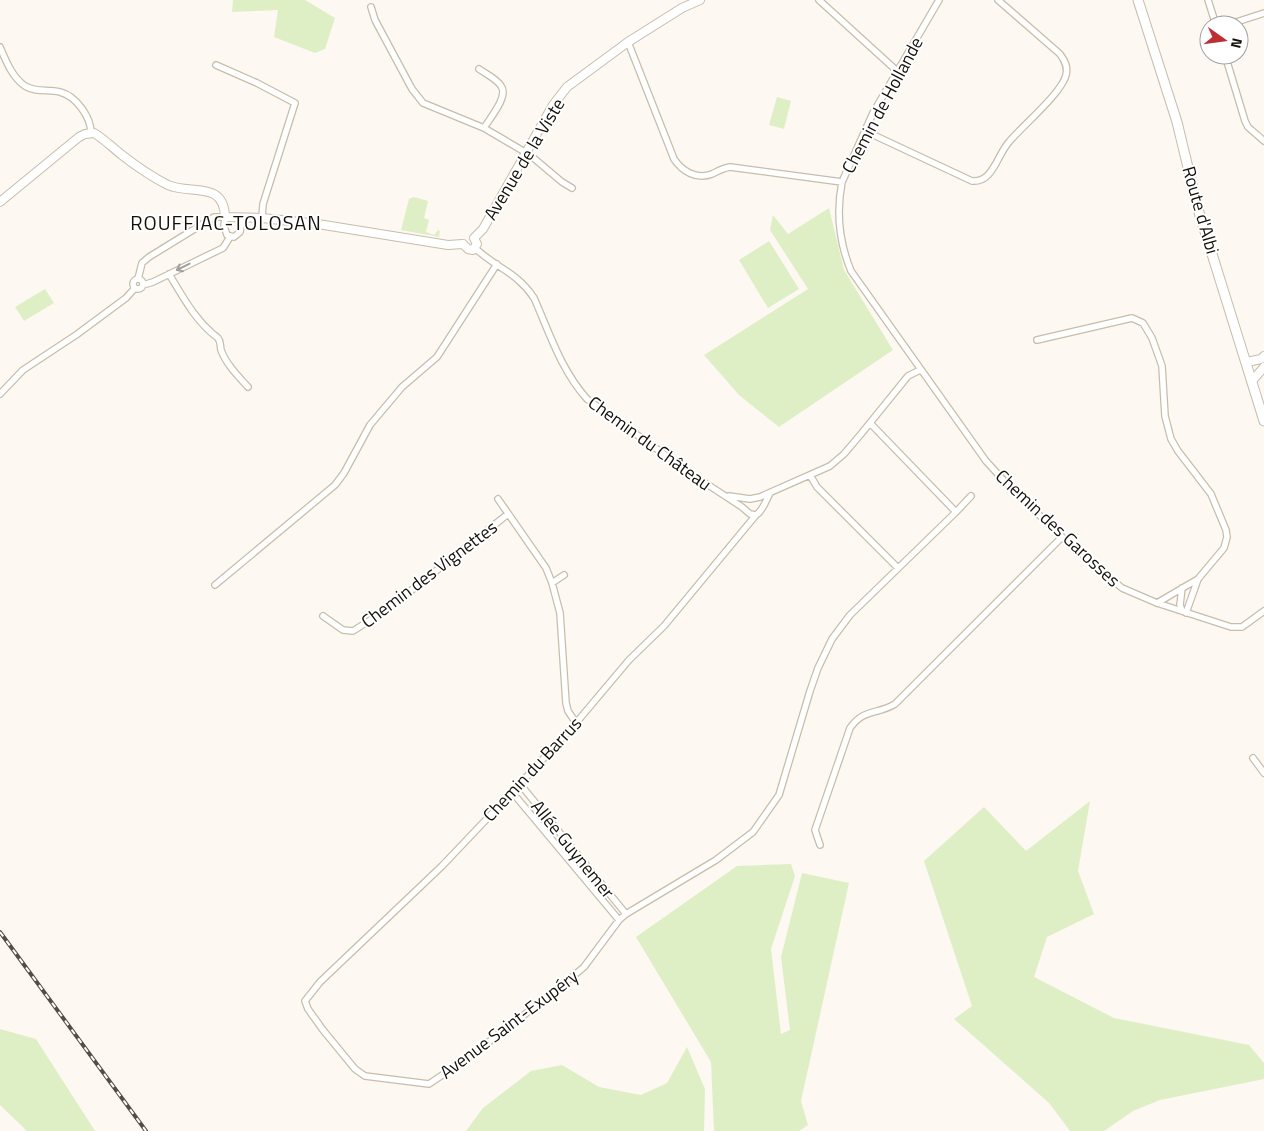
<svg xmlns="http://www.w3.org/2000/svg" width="1264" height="1131" font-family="'Titillium Web',sans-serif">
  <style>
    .green { fill: #deefc6 }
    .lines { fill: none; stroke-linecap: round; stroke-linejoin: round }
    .street-casing { stroke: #c8bdab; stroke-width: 8 }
    .secondary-casing { stroke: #c8bdab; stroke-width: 10 }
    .primary-casing { stroke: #c8bdab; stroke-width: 11 }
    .street { stroke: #fff; stroke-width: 5.5 }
    .secondary { stroke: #fff; stroke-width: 8 }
    .primary { stroke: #fff; stroke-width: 9 }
    .rail-casing { stroke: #524e47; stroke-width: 4 }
    .rail { stroke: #fff; stroke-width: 2; stroke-dasharray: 5.5; stroke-linecap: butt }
    .oneway { stroke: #a19f9d }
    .labels { text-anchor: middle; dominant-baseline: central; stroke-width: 4; stroke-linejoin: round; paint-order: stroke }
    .street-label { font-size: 18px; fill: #130f09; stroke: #fff }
    .quarter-label { font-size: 20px; letter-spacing: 1px; fill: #130f09; stroke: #fff }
  </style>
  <rect width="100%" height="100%" fill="#fdf8f1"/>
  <path class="green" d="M233,0h72l30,18 -10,31 -10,4 -41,-16 4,-27 -46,2z
    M777,97l14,4 -7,28 -15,-4z
    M414,197l14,4 -4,17 5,2 -3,12 8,3 4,-5 2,1 -1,6 -38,-7 8,-31z
    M829,208l15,62 49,80 -114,77 -40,-32 -35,-40 104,-66 -38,-59 3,-15 15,19z
    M769,241l30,48 -31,19 -29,-48z
    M45,289l9,14 -30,18 -9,-14z
    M1090,801l-12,70 16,43 -47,23 -13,40 80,41 135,27 15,18v16l-104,21 -27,11 -29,20h-34l-21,-28 -95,-84 18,-13 -48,-145 60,-54 42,44z
    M791,864l4,12 -24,73 10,85 9,-4 -9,-73 21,-84 47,10 -48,218 7,24 -9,6h-85l-3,-69 -75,-125 101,-71z
    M0,1029l36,10 59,92h-68l-27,-26z
    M687,1047l18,42 -1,42h-238l17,-23 48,-37 31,-6 37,22 42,8 26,-12z"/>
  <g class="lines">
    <g class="street-casing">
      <path id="street" d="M819,0l78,71
        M939,0l-66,113 -31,69c-6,31 -3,60 9,89l135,190 21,23 55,53 60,51 35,15 74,24h11l22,-16
        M1208,0l8,25
        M371,7l4,13 37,69 11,14 61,25 46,27 32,27 10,6
        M1227,25l37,-12
        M628,42l46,117c8,12 22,21 38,15 6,-3 11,-6 18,-7l112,15
        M0,47c6,14 12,30 25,39 12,7 22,3 35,6 16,4 31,25 31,41
        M1225,55l20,66 3,6 16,14
        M216,65l41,18 38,20 -32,101 -1,14
        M479,69c7,5 18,10 22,17 8,10 -11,32 -17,42
        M865,131l107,50c21,2 25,-26 37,-39 13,-16 53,-49 57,-67 2,-8 -1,-14 -6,-21l-62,-54
        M475,248c21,20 42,24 59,50 16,36 27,72 53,101l106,76 49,32 8,7 6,1c7,-4 10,-15 14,-22
        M169,274c14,23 27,48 49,64 3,4 2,7 3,12 5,14 17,26 27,37
        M138,279l4,-16 7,-6 65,-40h11l-1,9 3,9 7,2 6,-5 2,-13
        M133 284a5 5 0 1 1 10 0a5 5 0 1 1-10 0Z
        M143,285l10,-3 70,-34 7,-11
        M1037,340l95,-22 11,5 9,15 10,28 3,50 6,23 7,12 33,43 15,36 1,7 -3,11 -26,31 -41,24
        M0,394l23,-24 53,-35 50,-37 9,-10
        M810,475l7,12 81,81
        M729,496l21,3 10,-2 70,-31 14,-12 17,-20 47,-58 12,-6
        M498,499l48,69 6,15 12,-8
        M956,512l15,-16
        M756,515l-92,111 -35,34 -53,63 -56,61 -78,82 -122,116 -15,19 3,8 15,21 32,39 10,7 64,8 40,-27 85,-65 30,-25 35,-47 7,-6 90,-54 37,-28 26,-37 31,-104 8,-23 14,-29 18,-24 106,-103 -86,-89
        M552,583l8,30 6,90 2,8 8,12
        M215,585l120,-100 9,-12 26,-48 32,-38 35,-30 60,-93
        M1182,588l-2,17 2,6
        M1186,613l12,-34
        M323,616l20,14 10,1 36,-23 119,-94
        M1253,758l11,15
        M520,784l106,130
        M512,792l107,128
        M820,845l-5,-15 35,-102c14,-20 27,-13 45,-24l167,-167"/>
    </g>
    <g class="secondary-casing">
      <path id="secondary" d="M0,202l79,-65 6,-3 9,-1c10,6 19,15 28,22 14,11 30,22 46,30 22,10 56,-5 57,32l37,1 56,6 130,21 15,-1
        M474,238l9,-9 70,-124 14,-18 61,-45 54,-34 18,-8
        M463,244l5,5 5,1 4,-6 -3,-6
        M1247,362l14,-3 3,-3
        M1252,381l12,-14"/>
    </g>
    <g class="primary-casing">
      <path id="primary" d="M1138,0l39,122 21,87 66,212"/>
    </g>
    <use href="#street" class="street"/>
    <use href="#secondary" class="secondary"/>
    <use href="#primary" class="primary"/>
    <g class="rail-casing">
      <path id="rail" d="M0,932l146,199"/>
    </g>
    <use href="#rail" class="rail"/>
  </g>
  <defs><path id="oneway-shaft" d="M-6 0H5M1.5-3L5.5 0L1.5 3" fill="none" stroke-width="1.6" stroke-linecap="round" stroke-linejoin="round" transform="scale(1.25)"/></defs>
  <use class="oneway" href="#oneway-shaft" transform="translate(183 267) rotate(154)"/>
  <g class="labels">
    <g class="street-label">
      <text transform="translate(882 105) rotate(-62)">Chemin de Hollande</text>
      <text transform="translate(524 159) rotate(-59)">Avenue de la Viste</text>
      <text transform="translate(1201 210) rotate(74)">Route d'Albi</text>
      <text transform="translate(650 443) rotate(36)">Chemin du Château</text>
      <text transform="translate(1058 528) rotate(43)">Chemin des Garosses</text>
      <text transform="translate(429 574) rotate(-37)">Chemin des Vignettes</text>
      <text transform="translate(532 769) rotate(-47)">Chemin du Barrus</text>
      <text transform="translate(573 849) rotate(51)">Allée Guynemer</text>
      <text transform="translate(509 1024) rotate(-37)">Avenue Saint-Exupéry</text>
    </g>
    <g class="quarter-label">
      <text x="226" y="222">ROUFFIAC-TOLOSAN</text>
    </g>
  </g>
  <g transform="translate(1224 40) rotate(104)"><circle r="24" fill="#ffffff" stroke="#a19f9d"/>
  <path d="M0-4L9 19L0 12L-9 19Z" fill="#be2f35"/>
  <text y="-8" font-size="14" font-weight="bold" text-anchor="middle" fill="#130f09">N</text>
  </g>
</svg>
